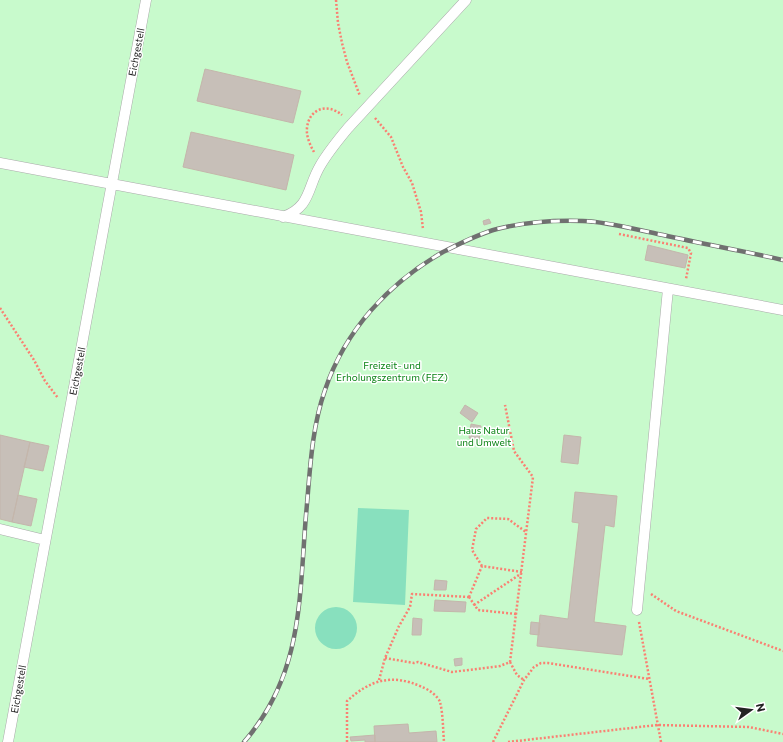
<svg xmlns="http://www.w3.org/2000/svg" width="783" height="742" font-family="Commissioner,sans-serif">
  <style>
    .park { fill: #c8facc }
    .pitch { fill: #88e0be }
    .building { fill: #c7bfb8; stroke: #c4b6ab }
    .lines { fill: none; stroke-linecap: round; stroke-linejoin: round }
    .service-casing { stroke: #a9a9a9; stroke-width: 11 }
    .path { stroke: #fa8072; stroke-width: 2.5; stroke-dasharray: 2 2; stroke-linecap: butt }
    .service { stroke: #fff; stroke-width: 10 }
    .rail-casing { stroke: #707070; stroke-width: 4.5 }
    .rail { stroke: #fff; stroke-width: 3; stroke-dasharray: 9; stroke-linecap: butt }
    .labels { text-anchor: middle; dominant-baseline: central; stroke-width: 3; stroke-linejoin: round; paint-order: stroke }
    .street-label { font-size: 10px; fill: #222; stroke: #fff }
    .park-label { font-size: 10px; fill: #0c8416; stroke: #fff }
  </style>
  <rect width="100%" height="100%" fill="#f2efe9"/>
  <path class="park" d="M0,0h783v742h-783z"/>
  <path class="pitch" d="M358,508l51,2 -4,95 -52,-3z
    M315 628a21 21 0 1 1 42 0a21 21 0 1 1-42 0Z"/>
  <path class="building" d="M205,69l96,22 -8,32 -96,-22z
    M191,132l103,23 -8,35 -103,-23z
    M489,219l2,4 -7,2 -1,-4z
    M648,245l40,10 -3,13 -40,-8z
    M465,405l13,8 -6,9 -12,-9z
    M471,424l10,2 -2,14 -10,-2z
    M0,435l30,7 -18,80 -12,-3z
    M564,435l17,2 -3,27 -17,-2z
    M30,442l19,4 -6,25 -19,-4z
    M575,492l42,4 -3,31 -9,-2 -11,97 32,4 -4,29 -85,-9 3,-31 28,4 11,-96 -7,-1z
    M18,495l19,4 -6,27 -19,-4z
    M435,580l12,1 -1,9h-12z
    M435,600l31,2 -1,10 -31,-1z
    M413,618l9,1 -1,16h-9z
    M531,622l9,1 -1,12 -9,-1z
    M462,658v7l-7,1 -1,-7z
    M408,724l1,9 27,-2 1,11h-62l-1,-16z
    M375,735v7h-10v-2l-14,1 -1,-4z"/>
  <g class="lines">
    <g class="service-casing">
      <path id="service" d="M0,163l783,147
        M283,217c28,-10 24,-29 37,-51 8,-14 18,-26 28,-38l118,-128
        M0,529l45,11
        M637,610l31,-321
        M8,742l138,-742"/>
    </g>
    <path class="path" d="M336,0l2,23 4,20 5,19 13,34
      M375,118l16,19 12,30 9,16 9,29 2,17
      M314,152c-4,-7 -8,-16 -7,-24 2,-20 21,-25 35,-13
      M619,234l69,14 3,5 -5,26
      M0,308l34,52 11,21 13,17
      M482,566l-10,-16 4,-21 11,-11 21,1 18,13
      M651,594l25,17 107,40
      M469,597l13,-31 40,6
      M469,597l9,13 38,4
      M474,605l48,-32
      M639,622l22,120
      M385,658l29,5 4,-1 34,10 48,-6 10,-4 23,-185 -19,-26 -9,-46
      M510,662l7,13 7,5
      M379,680l6,-22 14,-32 11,-19 2,-13 57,3
      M347,742v-41c23,-21 45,-28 75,-14 6,2 16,9 18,15 3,11 3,28 4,40
      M493,742l31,-62 10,-13 7,-4h7l101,16
      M508,742l149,-17 92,2 34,7"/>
    <use href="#service" class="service"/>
    <g class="rail-casing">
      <path id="rail" d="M244,742c59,-68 55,-142 62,-227 4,-42 5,-85 19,-125 20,-60 64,-107 118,-138 18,-9 35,-18 54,-23 28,-7 57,-9 86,-8 27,1 54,9 80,14 40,9 80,16 120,25"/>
    </g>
    <use href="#rail" class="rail"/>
  </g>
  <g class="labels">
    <g class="street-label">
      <text transform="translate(136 52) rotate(-79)">Eichgestell</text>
      <text transform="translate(77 371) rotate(-79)">Eichgestell</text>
      <text transform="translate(18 689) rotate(-80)">Eichgestell</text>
    </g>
    <g class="park-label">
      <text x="392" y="365">Freizeit- und<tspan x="392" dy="12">Erholungszentrum (FEZ)</tspan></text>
      <text x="484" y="430">Haus Natur<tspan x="484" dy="12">und Umwelt</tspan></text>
    </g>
  </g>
  <g transform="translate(751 710) rotate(76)" stroke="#ffffff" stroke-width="3" paint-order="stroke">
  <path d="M0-3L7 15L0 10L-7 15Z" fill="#222222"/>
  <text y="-6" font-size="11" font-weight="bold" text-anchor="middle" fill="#222222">N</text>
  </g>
</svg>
